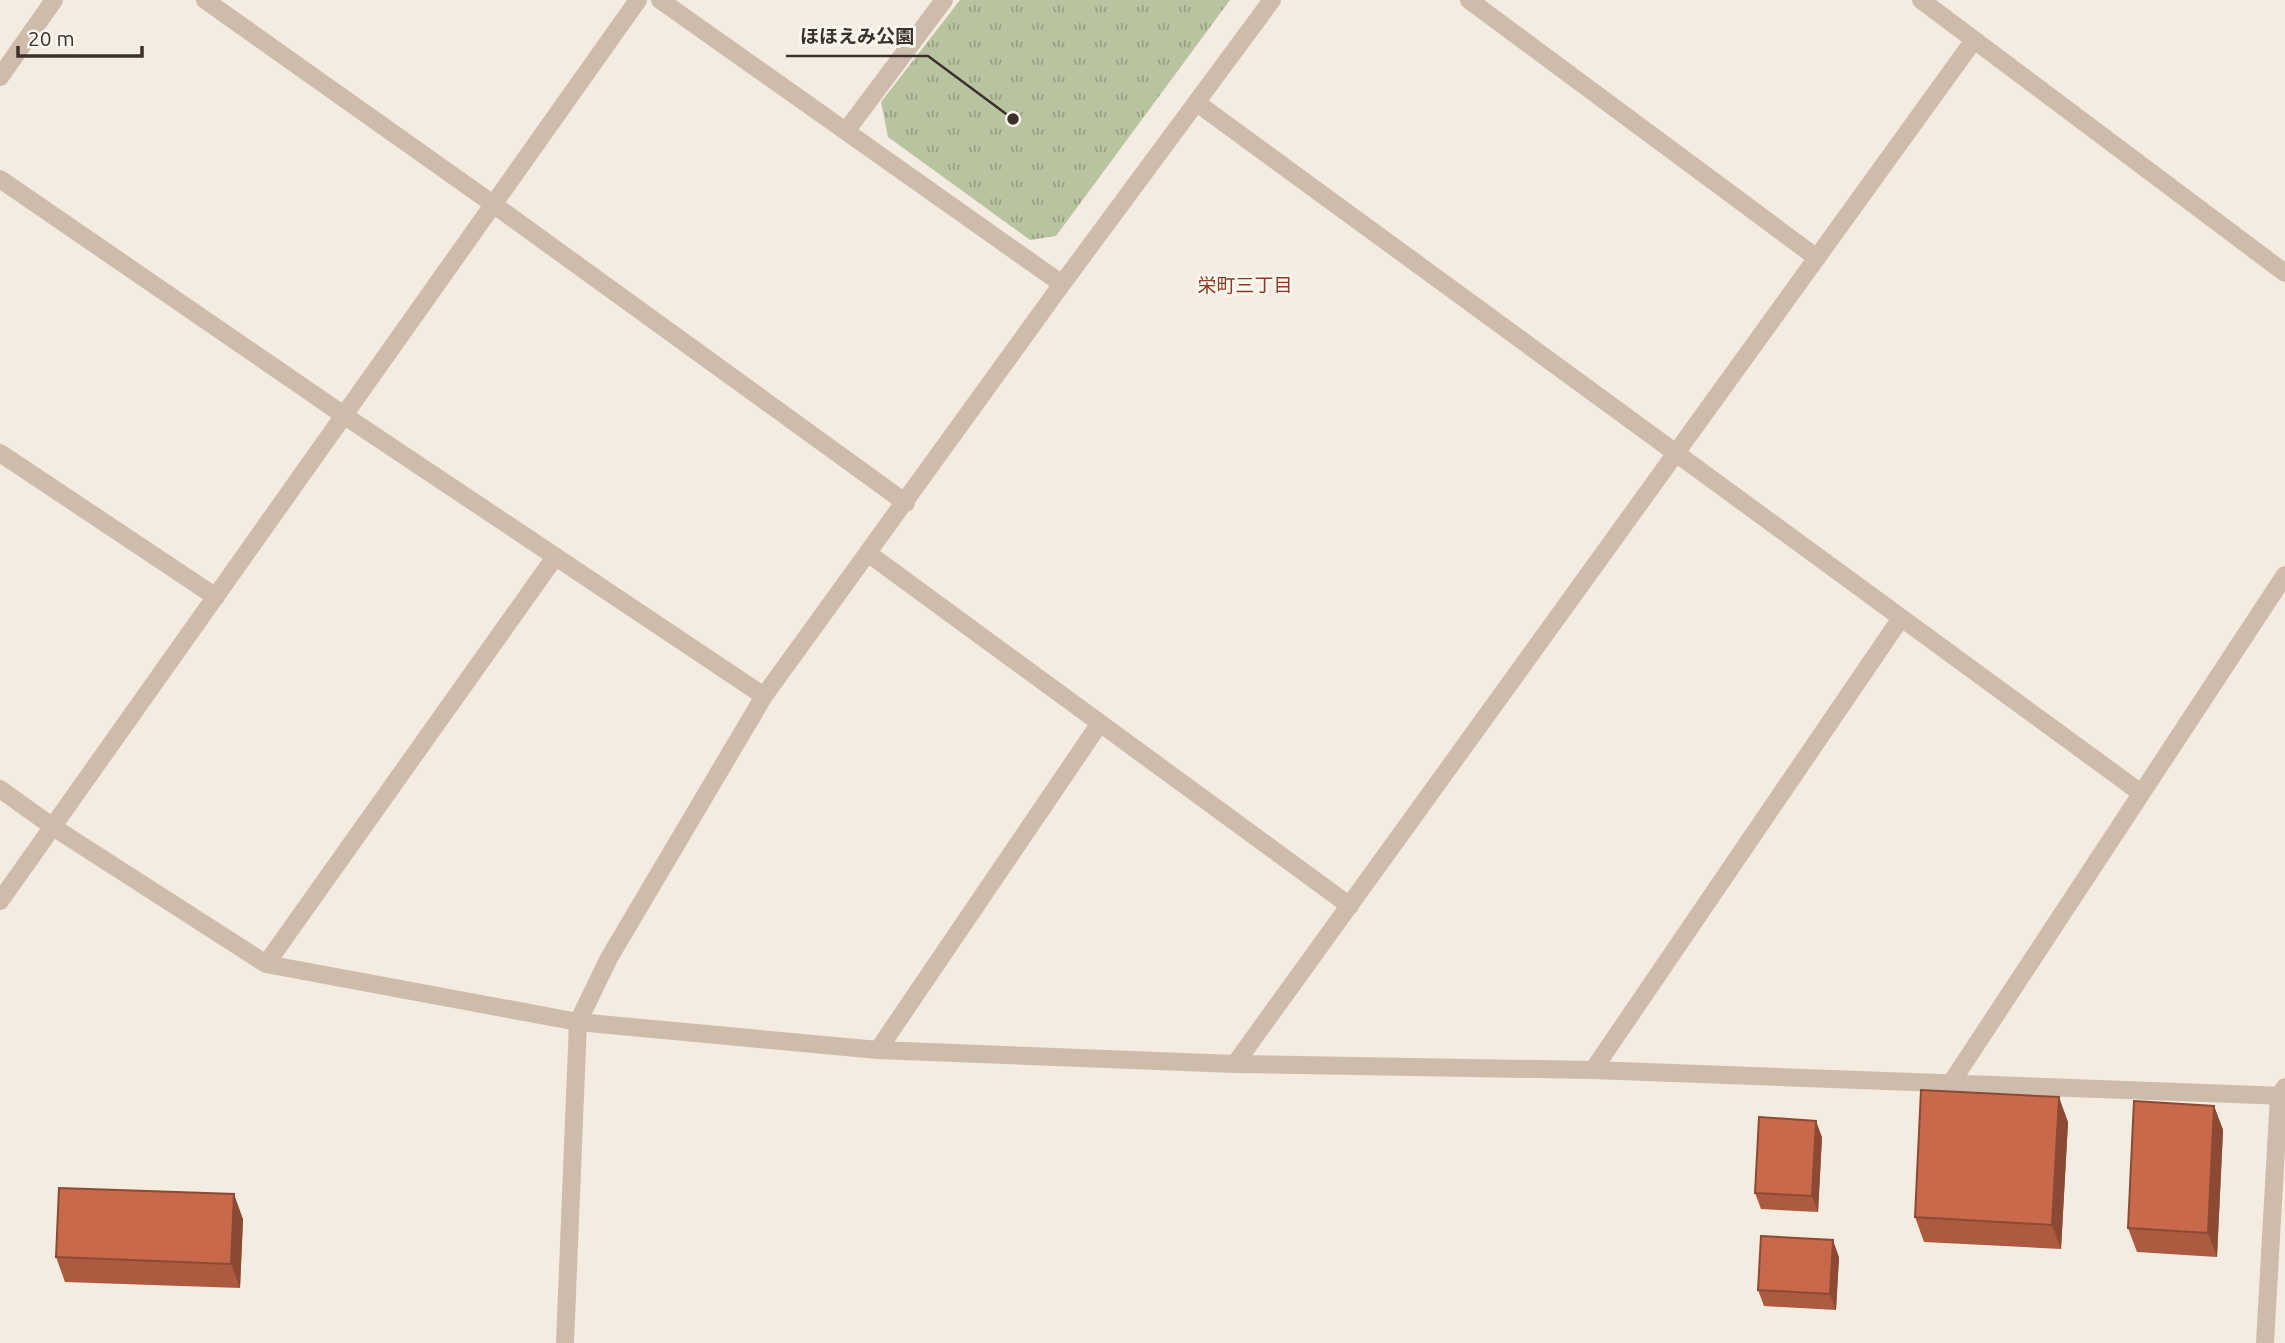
<svg xmlns="http://www.w3.org/2000/svg" width="2285" height="1343" font-family="Ubuntu,'Noto Sans JP',sans-serif">
  <style>
    .park { fill: url(#park-tufts) }
    .lines { fill: none; stroke-linecap: round; stroke-linejoin: round }
    .minor { stroke: #cdbbac; stroke-width: 18 }
    .wall { fill: #ac5a40 }
    .shaded-wall { fill: #8c4a34 }
    .building { fill: #c8694b; stroke: #8c4a34; stroke-width: 2 }
    .labels { text-anchor: middle; dominant-baseline: central; stroke-width: 6; stroke-linejoin: round; paint-order: stroke }
    .neighbourhood-label { font-size: 19px; fill: #8c3b22; stroke: #fbf5ee }
    .leader { fill: none; stroke: #3b302b; stroke-width: 2.5 }
    .callout-dot { fill: #3b302b; stroke: #fbf5ee; stroke-width: 2.5 }
    .callout-label { font-size: 19px; text-anchor: middle; font-weight: bold; fill: #3b302b; stroke: #fbf5ee; stroke-width: 6; stroke-linejoin: round; paint-order: stroke }
  </style>
  <defs>
    <pattern id="park-tufts" width="24" height="20" patternUnits="userSpaceOnUse" patternTransform="scale(1.75)"><rect width="24" height="20" fill="#b8c4a0"/><path d="M3 7l-1-3M5 7V3M7 7l1-3M15 17l-1-3M17 17v-4M19 17l1-3" fill="none" stroke="#97a083"/></pattern>
  </defs>
  <rect width="100%" height="100%" fill="#f4ebe1"/>
  <path class="park" d="M960,0h270l-174,236 -26,4 -142,-103 -7,-35z"/>
  <g class="lines">
    <path class="minor" d="M205,0l288,204 413,299
      M660,0l402,284
      M1469,0l348,258
      M1921,0l364,273
      M0,77l54,-77
      M1197,103l944,690
      M846,131l98,-131
      M0,179l345,237 419,280
      M0,453l216,144
      M869,554l481,352
      M0,789l53,38 213,137 312,58 300,28 357,14 358,6 692,26
      M0,901l638,-901
      M266,964l289,-407
      M878,1050l222,-327
      M1235,1064l739,-1024
      M1593,1070l308,-452
      M1951,1083l334,-508
      M565,1343l13,-321 31,-64 155,-262 298,-412 210,-284
      M2265,1343l14,-247 6,-9"/>
  </g>
  <path class="wall" d="M2214,1106l9,24 -6,127 -80,-5 -9,-24z
    M2068,1122l-7,127 -137,-7 -9,-25z
    M1822,1137l-4,75 -57,-3 -6,-16z
    M243,1219l-3,69 -175,-6 -9,-25z
    M1839,1257l-3,53 -72,-4 -6,-16z"/>
  <path class="shaded-wall" d="M2059,1097l9,25 -7,127 -9,-24z
    M2214,1106l9,24 -6,127 -9,-24z
    M1816,1121l6,16 -4,75 -6,-16z
    M234,1194l9,25 -3,69 -9,-24z
    M1833,1240l6,17 -3,53 -6,-16z"/>
  <path class="building" d="M1921,1090l138,7 -7,128 -137,-8z
    M2134,1101l80,5 -6,127 -80,-5z
    M1759,1117l57,4 -4,75 -57,-3z
    M59,1188l175,6 -3,70 -175,-7z
    M1761,1236l72,4 -3,54 -72,-4z"/>
  <g class="labels">
    <g class="neighbourhood-label">
      <text x="1245" y="285">栄町三丁目</text>
    </g>
  </g>
  <path class="leader" d="M1013 119L928 56H786"/>
  <circle class="callout-dot" cx="1013" cy="119" r="7"/>
  <g class="callout-label">
    <text x="857" y="43">ほほえみ公園</text>
  </g>
  <path d="M18 46v10h124v-10" fill="none" stroke="#3b302b" stroke-width="3.5"/>
  <text x="28" y="46" font-size="21" fill="#3b302b" stroke="#fbf5ee" stroke-width="5" paint-order="stroke">20 m</text>
</svg>
